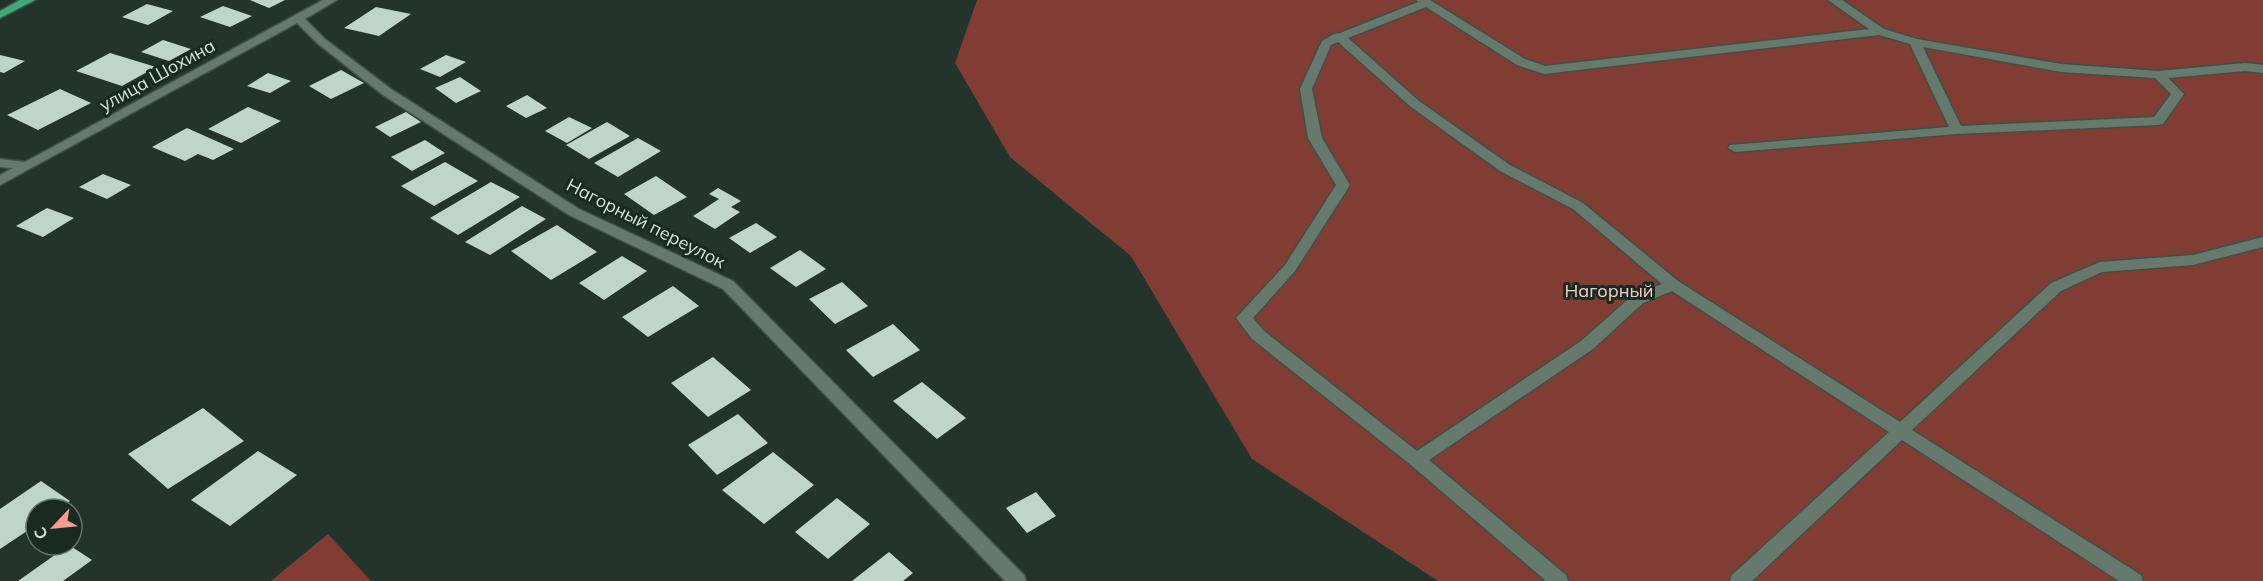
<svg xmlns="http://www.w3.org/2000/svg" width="2263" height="581" font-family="Mulish,sans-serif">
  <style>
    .green { fill: #813d34 }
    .building { fill: #bed5c7 }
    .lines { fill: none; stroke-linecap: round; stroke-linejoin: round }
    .minor-casing { stroke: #405047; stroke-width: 3 }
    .major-casing { stroke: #405047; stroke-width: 3 }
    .minor { fill: #65796d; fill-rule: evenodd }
    .major { fill: #3dab7c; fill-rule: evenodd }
    .labels { text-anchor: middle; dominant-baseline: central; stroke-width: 6; stroke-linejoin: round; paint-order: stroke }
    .street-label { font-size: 18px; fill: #d5e1da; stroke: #192b21 }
    .park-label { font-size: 18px; fill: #f9cbc3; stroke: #192b21 }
  </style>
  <rect width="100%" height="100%" fill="#23352b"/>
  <path class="green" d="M977,0h1286v581h-825l-186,-122 -121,-203 -121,-99 -55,-94z
    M328,534l43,47h-100z"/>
  <path class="building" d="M250,0h35l-16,8z
    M147,4l26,7 -25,14 -26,-8z
    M223,6l29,10 -22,11 -30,-10z
    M376,7l35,7 -32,22 -35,-8z
    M163,40l28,9 -22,12 -28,-9z
    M110,53l46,14 -34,19 -46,-15z
    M0,55l25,6 -21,12 -4,-1z
    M446,55l20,7 -26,15 -20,-8z
    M341,70l23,13 -33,16 -22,-13z
    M268,73l23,8 -21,12 -23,-7z
    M460,77l21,14 -25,12 -21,-15z
    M60,89l31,14 -53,27 -31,-15z
    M527,95l20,13 -21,10 -20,-12z
    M248,107l33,14 -40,22 -33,-14z
    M406,112l15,10 -31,15 -15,-10z
    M569,117l23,11 -25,15 -22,-12z
    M607,122l23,14 -41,23 -23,-14z
    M187,128l47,21 -21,11 -15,-6 -13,7 -33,-14z
    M638,138l23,13 -43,26 -24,-14z
    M425,140l20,13 -33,18 -21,-14z
    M445,162l33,19 -44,25 -33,-20z
    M103,174l28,11 -24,14 -28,-12z
    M656,176l31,21 -33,18 -30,-21z
    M491,182l29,15 -62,38 -28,-17z
    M718,188l23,13 -10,6 9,5 -25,17 -22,-13 26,-17 -10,-5z
    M522,206l24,13 -56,36 -25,-13z
    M47,208l27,10 -31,19 -27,-11z
    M756,223l21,14 -27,16 -21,-15z
    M557,225l40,27 -46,28 -40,-29z
    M800,250l26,19 -30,18 -26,-19z
    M622,256l25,15 -43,29 -25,-17z
    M842,282l26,24 -33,18 -26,-25z
    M673,286l26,20 -51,31 -26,-20z
    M893,324l27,26 -47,27 -27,-27z
    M713,357l38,33 -43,27 -37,-34z
    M922,382l44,36 -29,21 -44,-38z
    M203,408l41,33 -76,48 -40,-35z
    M738,414l30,29 -51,32 -29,-30z
    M258,451l39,24 -67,51 -39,-26z
    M773,452l41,33 -50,39 -42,-34z
    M41,481l29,20 -11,8h-23v16l-36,24v-40z
    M1036,492l20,24 -29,17 -21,-25z
    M837,498l33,26 -42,35 -33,-27z
    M69,545l23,15 -29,21h-45z
    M889,552l24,21 -10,8h-51z"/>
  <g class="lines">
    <g class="minor-casing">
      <path id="minor" d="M323,0h14l-32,19 20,20 66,50 188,120 154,72 291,294 2,6h-21l-282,-292 -154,-74 -186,-120 -66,-52 -20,-20 -297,162v-10l13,-7 -13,-1v-8l25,3z
        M1416,0h14l95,59 20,7 324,-37 -41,-29h14l42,29 33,10 144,25 97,7 87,-8 18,2v8l-18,-2 -77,7 16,16 -21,30 -5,1 -201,9 -222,18 -7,-4 2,-3 219,-18 -39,-83 -31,-9 -335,39 -27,-9 -91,-58 -78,31 71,63 91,64 73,38 95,78 222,141 151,-139 49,-21 93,-7 70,-18v10l-70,18 -91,7 -41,19 -149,139 229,145 2,6h-24l-217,-141 -150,141h-22l2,-6 157,-143 -217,-141 -29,12 -50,46 -164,111 137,115 2,6h-22l-135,-116 -159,-126 -16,-21 49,-53 51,-80 -28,-47 -8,-49 22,-48 12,-7 6,-1 78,-31zM1338,42l73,65 89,64 73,38 89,75 -29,11 -52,46 -164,110 -153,-120 -11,-13 42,-47 55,-86 -28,-47 -10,-49 19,-44zM1923,47l138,25 94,6 16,16 -17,23 -193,9z"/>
    </g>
    <g class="major-casing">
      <path id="major" d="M20,0h15l-35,18v-7z"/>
    </g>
    <use href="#minor" class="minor"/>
    <use href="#major" class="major"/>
  </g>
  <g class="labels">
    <g class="street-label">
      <text transform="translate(157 75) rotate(-29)">улица Шохина</text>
      <text transform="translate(646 223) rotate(27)">Нагорный переулок</text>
    </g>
    <g class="park-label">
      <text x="1609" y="290">Нагорный</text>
    </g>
  </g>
  <g transform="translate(54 527) rotate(244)"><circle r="28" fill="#192b21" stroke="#64746b" stroke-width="1.5"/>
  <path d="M0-4.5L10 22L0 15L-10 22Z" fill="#f59d8f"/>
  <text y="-9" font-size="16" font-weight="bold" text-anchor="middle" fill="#d5e1da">С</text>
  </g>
</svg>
